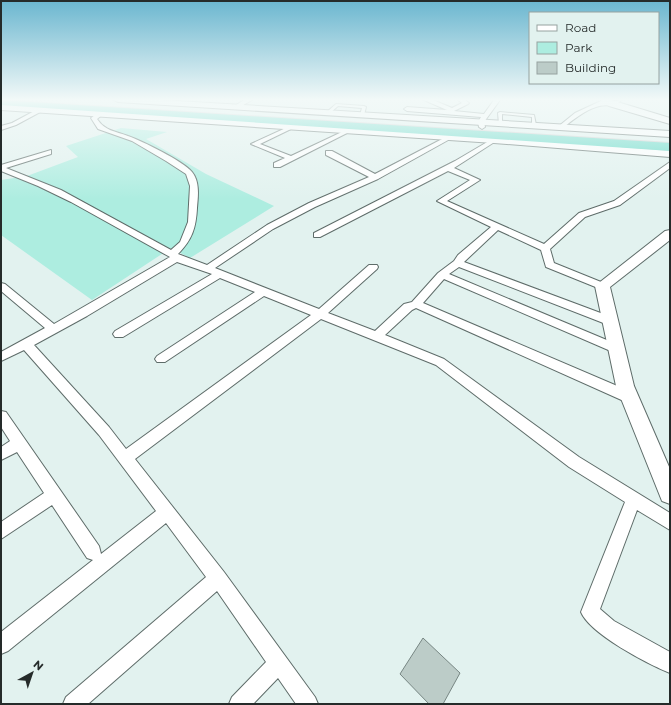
<svg xmlns="http://www.w3.org/2000/svg" width="671" height="705" font-family="Montserrat,sans-serif">
  <style>
    .green { fill: #adede0 }
    .building { fill: #bcccc8; stroke: #778683 }
    .lines { fill: none; stroke-linecap: round; stroke-linejoin: round }
    .lane-casing { stroke: #5e6c69; stroke-width: 2 }
    .street-casing { stroke: #5e6c69; stroke-width: 2 }
    .secondary-casing { stroke: #5e6c69; stroke-width: 2 }
    .highway-casing { stroke: #cfd0d0; stroke-width: 2 }
    .lane { fill: #fff; fill-rule: evenodd }
    .street { fill: #fff; fill-rule: evenodd }
    .secondary { fill: #fff; fill-rule: evenodd }
    .highway { fill: #5fd8c5; fill-rule: evenodd }
  </style>
  <rect width="100%" height="100%" fill="#e2f2ef"/>
  <path class="green" d="M121,128l46,4 -21,7 60,35 68,32 -84,52 -19,-10 -79,52 -91,-65v-55l26,-4 51,-19 -12,-11z"/>
  <path class="building" d="M423,638l37,35 -17,31h-14l-29,-30z"/>
  <g class="lines">
    <g class="lane-casing">
      <path id="lane" d="M336,104l28,2 2,1 -2,8 -2,1 -2,-1 2,-7 -24,-2 -8,7h-2v-2z
        M500,112l34,3 2,10 -2,1 -2,-1v-8l-30,-3v9l-3,1 -1,-11z"/>
    </g>
    <g class="street-casing">
      <path id="street" d="M244,100h8l-14,8 -5,-1z
        M424,100h9l19,8 10,-5 -4,-3h7l4,3 -1,1 -14,7 30,3 10,-14h6l-16,22 1,5 -3,2 -3,-2 -1,-5 3,-5 -74,-6 -3,-2 3,-2 40,3z
        M603,100l8,2 11,-2 -10,6c-17,-4 -35,11 -48,21l-5,-1 16,-13z
        M40,108l3,2 -1,1 -26,14 -15,5v-4l11,-3z
        M98,113l5,1 -6,5c8,12 18,12 31,17 14,5 55,25 64,36 8,10 6,24 5,36 -1,20 -5,32 -19,46l29,11 60,-40 42,-22 60,-26 -43,-22v-4h6l43,23 71,-37h4v2l-72,40 -63,28 -42,22 -58,39 104,41 50,-44h8l1,2 -1,2 -49,44 47,18 29,-27 8,-2 26,-29 16,-12 4,-6 33,-28 -54,-26 33,-21 -22,-9 -128,66h-6v-4l141,-72 39,-23 2,1v2l-42,27 26,12 -33,21 97,43 35,-31 35,-12 56,-39v6l-50,37 -35,12 -35,32 4,14 52,21 1,2 -1,2h-8l-52,-21 -5,-17 -43,-20 -34,32 150,56 2,3 -2,3h-8l-147,-57 -10,7 172,72 2,3 -2,3h-8l-169,-73 -21,24 213,91 2,4 -2,4 -5,1 -5,-1 -210,-94 -4,2 -27,25 59,24 135,98 91,56v17l-33,-20 -37,99 14,12 56,31v21c-22,-9 -80,-39 -89,-61l44,-110 -56,-35 -133,-102 -115,-46 -186,140 89,113 91,125 3,7h-22l-18,-26 -25,26h-24l3,-7 34,-35 -49,-71 -129,113h-25l3,-7 140,-120 -40,-54 -158,128 -7,3v-22l92,-72 -6,-2 -35,-53 -51,34v-17l43,-29 -27,-41 -16,8v-13l9,-6 -9,-14v-16l5,1 93,134 2,8 55,-43 -57,-76 -75,-85 -23,11v-9l44,-24 -44,-37v-8l4,1 49,40 116,-67 -99,-55 -33,-16 -37,-15v-6l50,-15v4l-45,14 55,22 110,60 9,-8 8,-20 2,-36 -4,-12 -20,-13 -34,-20 -34,-12 -7,-11zM177,262l35,12 -97,57 -2,3 2,3h8l97,-59 35,14 -98,64 -2,3 2,3h8l99,-66 47,19 -185,134 -17,-22 -75,-82 53,-29z
        M288,127l5,1 -33,16 31,12 53,-25 5,1 -69,35h-6v-4l11,-5 -34,-14z"/>
    </g>
    <g class="secondary-casing">
      <path id="secondary" d="M114,100h47l509,31v6l-552,-35z
        M601,100h10l59,18v6l-61,-18z
        M1,104l493,33 176,14v6l-176,-14 -493,-33z
        M670,230v10l-60,47 24,99 36,83v35l-8,-3 -46,-115 -21,-100 70,-55z"/>
    </g>
    <g class="highway-casing">
      <path id="highway" d="M1,100l669,43v8l-669,-46z"/>
    </g>
    <use href="#lane" class="lane"/>
    <use href="#street" class="street"/>
    <use href="#secondary" class="secondary"/>
    <use href="#highway" class="highway"/>
  </g>
  <linearGradient id="sky" x2="0" y2="1"><stop stop-color="#6ab6cf"/><stop offset="0.5" stop-color="#f2f9f8"/><stop offset="1" stop-color="#f2f9f8" stop-opacity="0"/></linearGradient>
  <rect width="671" height="199" fill="url(#sky)"/>
  <rect width="671" height="705" fill="none" stroke="#252b2a" stroke-width="4"/>
  <rect x="529" y="12" width="130" height="72" fill="#e2f2ef" stroke="#96a2a0"/>
  <rect x="537" y="25" width="20" height="6" fill="#ffffff" stroke="#96a2a0"/>
  <text x="565" y="32" font-size="12" fill="#252b2a">Road</text>
  <rect x="537" y="42" width="20" height="12" fill="#adede0" stroke="#96a2a0"/>
  <text x="565" y="52" font-size="12" fill="#252b2a">Park</text>
  <rect x="537" y="62" width="20" height="12" fill="#bcccc8" stroke="#96a2a0"/>
  <text x="565" y="72" font-size="12" fill="#252b2a">Building</text>
  <g transform="translate(32 673) rotate(40)" stroke="#e2f2ef" stroke-width="3" paint-order="stroke">
  <path d="M0-3L7 15L0 10L-7 15Z" fill="#252b2a"/>
  <text y="-6" font-size="11" font-weight="bold" text-anchor="middle" fill="#252b2a">N</text>
  </g>
</svg>
